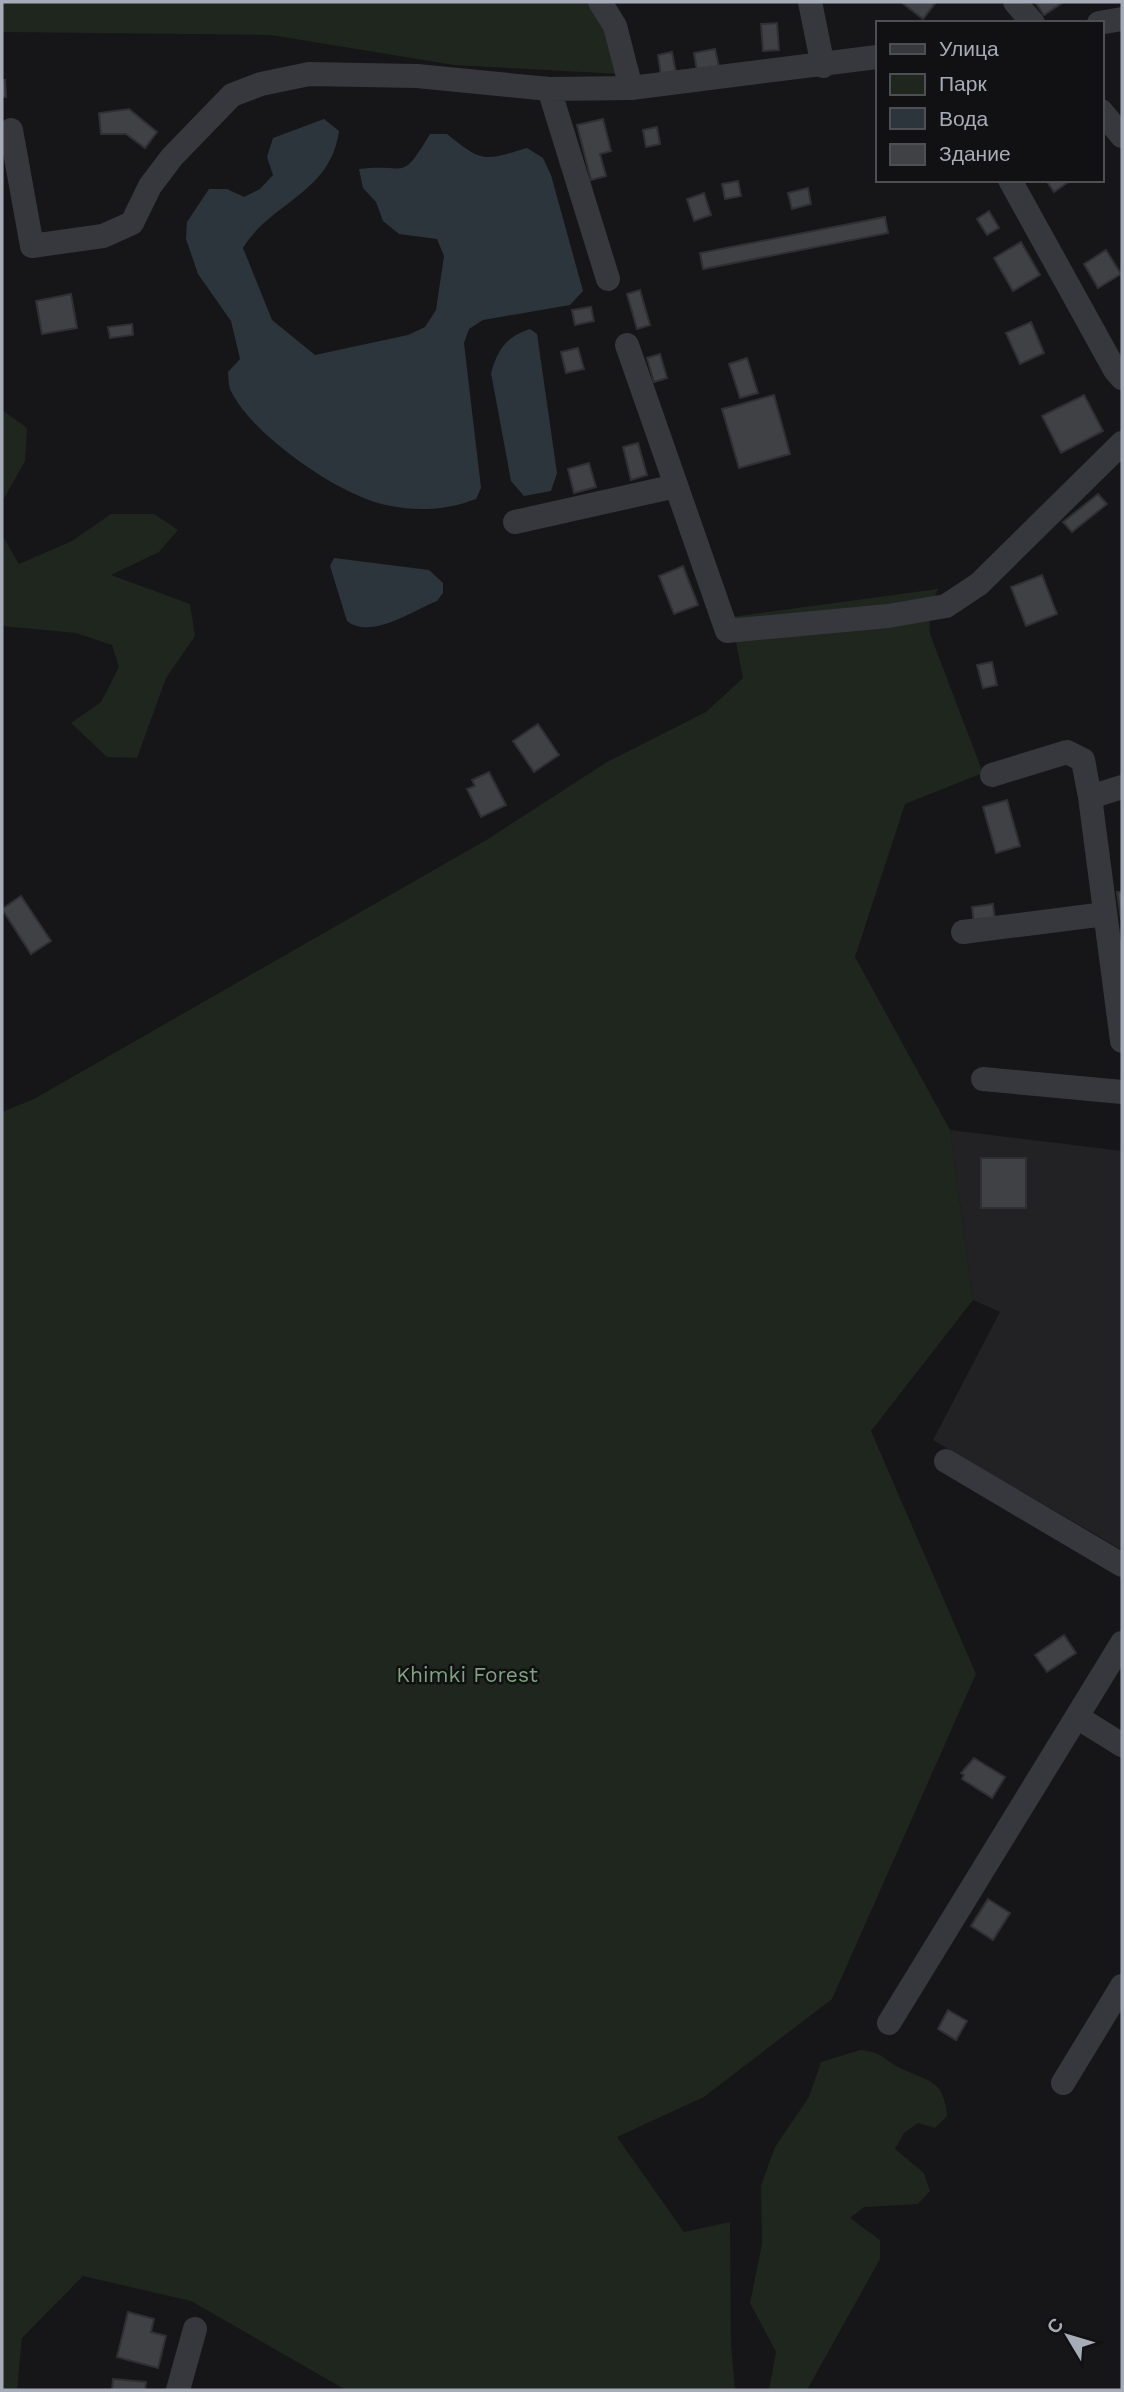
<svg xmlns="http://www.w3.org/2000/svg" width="1124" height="2392" font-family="'Work Sans',sans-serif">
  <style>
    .built { fill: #222225 }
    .green { fill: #1e261e }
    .water { fill: #2c353c }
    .building { fill: #404145; stroke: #303034; stroke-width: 2 }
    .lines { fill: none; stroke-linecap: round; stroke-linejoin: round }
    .minor { stroke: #37383d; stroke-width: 24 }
    .labels { text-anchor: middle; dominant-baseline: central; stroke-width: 5; stroke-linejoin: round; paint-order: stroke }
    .park-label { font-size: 21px; fill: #7ea37e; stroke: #111113 }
  </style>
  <rect width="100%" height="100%" fill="#161618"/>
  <path class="built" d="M950,1130l172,21v399l-189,-110 67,-128 -27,-12z"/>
  <path class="green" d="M2,2h601l36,73 -185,-10 -183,-30 -269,-3z
    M2,410l25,18 -2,33 -23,41z
    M111,514h43l24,16 -19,22 -48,23 79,29 5,32 -29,42 -29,80 -30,-1 -36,-34 30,-21 18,-35 -7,-22 -36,-12 -74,-7v-91l17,29 53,-23z
    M938,589l-9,20 1,25 53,139 -78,31 -50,153 95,173 23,170 -102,131 105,243 -144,325 -128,98 -87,40 67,95 46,-10 1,123 4,45h-389l-155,-89 -108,-25 -61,62 -5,52h-15v-1278l32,-13 454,-260 119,-77 99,-50 37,-34 -12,-61z
    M860,2050c25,3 21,8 40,18 29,14 44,11 47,48l-12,12 -17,-5 -14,10 -9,16 29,24 6,18 -12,13 -54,3 -14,11 30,22v19l-73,131h-38l7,-38 -26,-49 12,-59 -1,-58 14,-39 34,-50 12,-35z"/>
  <path class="water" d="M324,119l15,12c-9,63 -67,70 -96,117l29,72 43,35 93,-20 17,-8 11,-17 8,-54 -7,-17 -38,-5 -16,-13 -7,-19 -13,-14 -4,-19c49,-6 41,15 71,-35h17c36,29 36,27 80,14l16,10 8,17 32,116 -13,14 -87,15 -14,9 -5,14 17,145 -5,11c-29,11 -59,13 -90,6 -47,-10 -132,-69 -154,-112 -4,-6 -3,-14 -4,-21l12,-13 -9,-38 -33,-47 -12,-35 1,-17 22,-33h18l17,8 16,-8 13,-14 -6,-18 6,-19z
    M530,329l7,5 20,139 -6,18 -27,5 -13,-15 -20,-108c7,-24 15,-36 39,-44z
    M334,558l95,12 14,13v10l-6,8c-25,10 -66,39 -90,20l-17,-55z"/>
  <path class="building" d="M901,2h35l-13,17z
    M1035,2h26l1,1 -18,12z
    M777,23l2,27 -16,1 -2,-27z
    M715,49l4,18 -22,4 -3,-18z
    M672,52l4,21 -15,3 -3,-21z
    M2,80h3l1,17h-4z
    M129,109l28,23 -12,16 -19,-14h-25l-2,-21z
    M603,119l8,32 -11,3 6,22 -15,4 -14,-55z
    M657,127l3,17 -14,3 -3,-17z
    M1046,180h25l-17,12z
    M738,181l3,15 -16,3 -3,-15z
    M808,188l3,16 -19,5 -4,-16z
    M704,193l7,22 -17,6 -7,-22z
    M989,211l10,17 -12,7 -10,-16z
    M885,217l3,16 -185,36 -3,-16z
    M1021,242l19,33 -27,16 -19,-33z
    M1106,250l15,24 -23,14 -14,-24z
    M640,290l10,35 -13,4 -10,-35z
    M71,294l6,34 -35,6 -6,-33z
    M591,307l3,14 -19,4 -3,-15z
    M1031,322l13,31 -24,11 -14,-31z
    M132,324l1,11 -23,3 -2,-11z
    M578,348l6,21 -18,4 -5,-21z
    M660,354l7,24 -13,4 -7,-24z
    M747,358l11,35 -18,5 -11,-34z
    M774,395l16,59 -51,14 -17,-59z
    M1084,395l19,36 -42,22 -19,-37z
    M638,443l9,32 -16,5 -8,-33z
    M589,463l7,24 -22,6 -6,-24z
    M1098,494l9,10 -35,28 -9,-10z
    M683,566l15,39 -24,9 -15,-38z
    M1042,575l15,39 -31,12 -15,-39z
    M992,662l5,23 -14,3 -6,-23z
    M538,724l21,31 -25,17 -21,-31z
    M489,772l17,33 -25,12 -14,-28 8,-3 -3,-6z
    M1007,800l13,46 -24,7 -13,-46z
    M1117,892h5v27h-1z
    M21,896l30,45 -20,13 -29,-45z
    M993,904l2,17 -21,3 -2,-17z
    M981,1158h45v50h-45z
    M1064,1635l12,18 -29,19 -12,-17z
    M974,1758l31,19 -13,21 -30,-19 2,-4 -3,-2z
    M988,1899l22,14 -17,27 -22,-14z
    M948,2010l19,11 -11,19 -18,-11z
    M128,2312l26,7 -3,13 15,4 -8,32 -41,-11z
    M113,2379l33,3 -1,8h-33z"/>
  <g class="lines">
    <path class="minor" d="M600,2l15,24 16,62
      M810,2l13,64
      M1015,2l18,21
      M1099,23l23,-4
      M549,89l59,190
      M1101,111l21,25
      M11,130l21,116 71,-10 29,-13 18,-37 22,-29 60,-62 29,-11 48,-10 108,2 132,13 82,-1 246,-31
      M1010,180l105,190 7,8
      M627,345l100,286 161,-15 58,-10 33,-22 143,-141
      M515,522l161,-36
      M992,775l75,-23 16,8 7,37
      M1122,787l-32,10 32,244
      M963,932l142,-18
      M983,1079l139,13
      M946,1461l176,104
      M1077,1717l45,28
      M889,2023l233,-380
      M1063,2083l59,-97
      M178,2390l17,-61"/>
  </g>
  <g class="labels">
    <g class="park-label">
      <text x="467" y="1674">Khimki Forest</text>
    </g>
  </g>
  <rect width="1124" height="2392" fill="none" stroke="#a7adb8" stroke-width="7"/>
  <rect x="876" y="21" width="228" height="161" fill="#111113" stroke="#4d4f55" stroke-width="2"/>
  <rect x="890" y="44" width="35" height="10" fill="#37383d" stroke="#4d4f55" stroke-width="2"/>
  <text x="939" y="56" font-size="21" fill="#a7adb8">Улица</text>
  <rect x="890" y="74" width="35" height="21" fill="#1e261e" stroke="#4d4f55" stroke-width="2"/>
  <text x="939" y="91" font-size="21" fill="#a7adb8">Парк</text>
  <rect x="890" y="108" width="35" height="21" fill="#2c353c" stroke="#4d4f55" stroke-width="2"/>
  <text x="939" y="126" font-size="21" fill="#a7adb8">Вода</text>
  <rect x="890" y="144" width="35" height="21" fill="#404145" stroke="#4d4f55" stroke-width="2"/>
  <text x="939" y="161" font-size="21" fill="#a7adb8">Здание</text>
  <g transform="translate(1068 2336) rotate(308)" stroke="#111113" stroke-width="5" paint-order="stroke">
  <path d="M0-5L12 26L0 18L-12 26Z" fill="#a7adb8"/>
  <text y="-10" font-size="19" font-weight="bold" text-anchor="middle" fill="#a7adb8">С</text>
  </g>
</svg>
